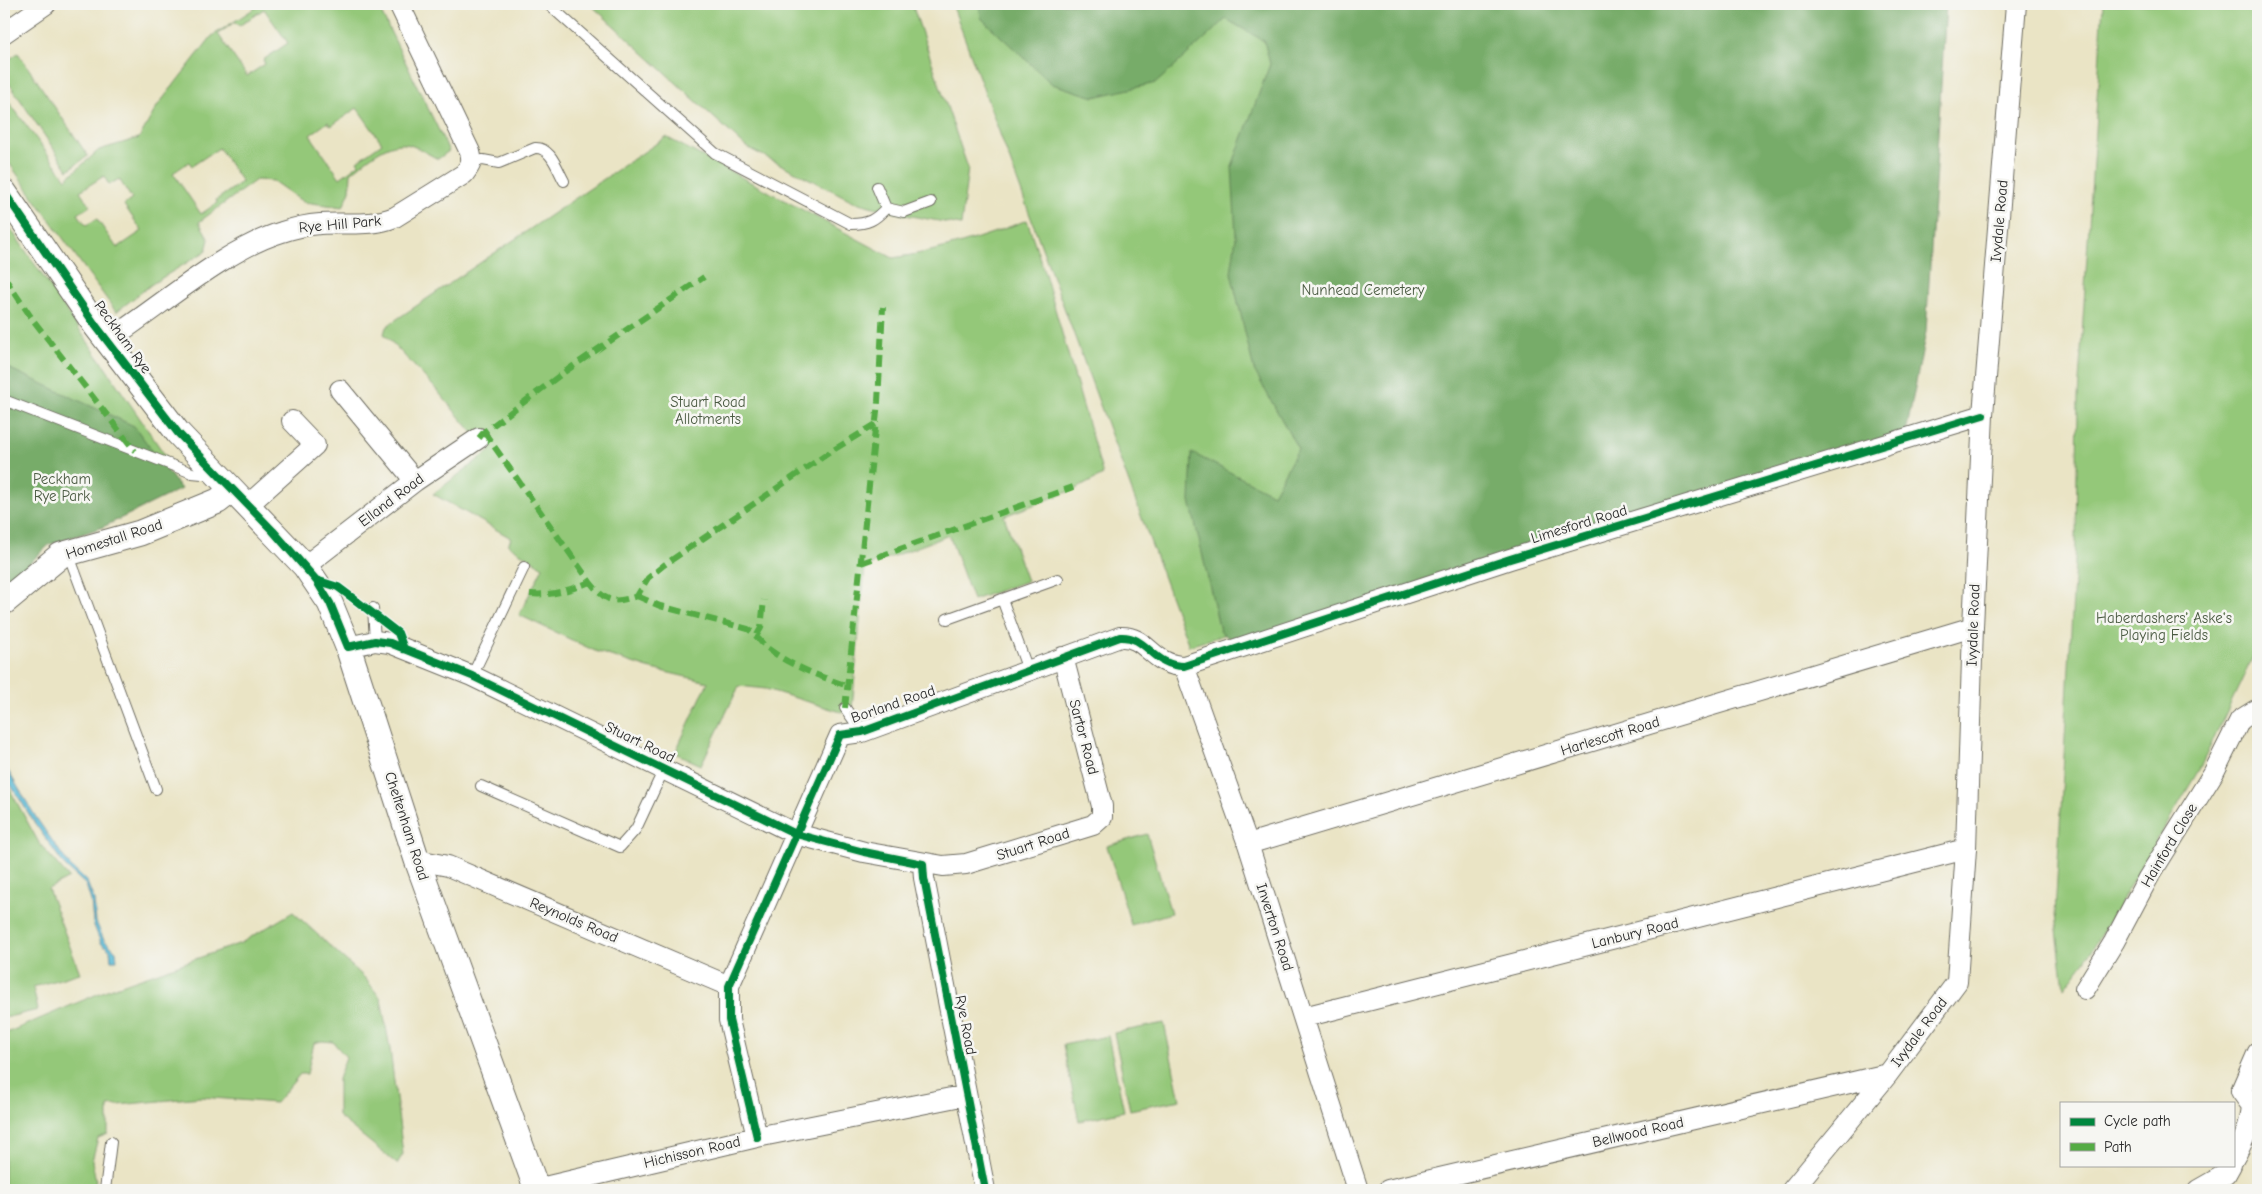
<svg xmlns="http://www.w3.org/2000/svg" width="2262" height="1194" font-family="'Comic Neue',sans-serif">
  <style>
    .green { fill: #94c879; stroke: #607a52; fill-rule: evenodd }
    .forest { fill: #77ac69; stroke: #516c4a }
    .water { fill: #58bad6; stroke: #427280 }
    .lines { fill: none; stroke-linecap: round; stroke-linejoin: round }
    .service-casing { stroke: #6e6c61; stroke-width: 12 }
    .minor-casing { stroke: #6e6c61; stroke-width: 22 }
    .tertiary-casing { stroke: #6e6c61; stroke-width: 27 }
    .service { stroke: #fff; stroke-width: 10 }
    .minor { stroke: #fff; stroke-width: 20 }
    .tertiary { stroke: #fff; stroke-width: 25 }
    .quiet { stroke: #54ab44; stroke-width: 6; stroke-dasharray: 12 6; stroke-linecap: butt }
    .cycleway-casing { stroke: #f6f6f2; stroke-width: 11 }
    .cycleway { stroke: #00873e; stroke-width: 8 }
    .labels { text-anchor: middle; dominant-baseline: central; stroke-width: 5; stroke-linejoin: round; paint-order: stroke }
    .street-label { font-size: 15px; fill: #2b2b2b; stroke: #f6f6f2 }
    .park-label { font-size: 15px; fill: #4a5a42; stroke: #f6f6f2 }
  </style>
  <rect width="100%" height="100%" fill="#f6f6f2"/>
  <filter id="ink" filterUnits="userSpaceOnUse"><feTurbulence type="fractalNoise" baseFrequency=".02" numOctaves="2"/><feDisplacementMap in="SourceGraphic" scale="10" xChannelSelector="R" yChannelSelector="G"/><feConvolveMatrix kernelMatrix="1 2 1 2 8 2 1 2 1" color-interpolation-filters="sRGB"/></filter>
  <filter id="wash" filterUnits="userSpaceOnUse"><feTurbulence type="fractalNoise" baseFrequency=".0096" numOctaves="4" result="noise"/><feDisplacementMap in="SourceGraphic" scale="20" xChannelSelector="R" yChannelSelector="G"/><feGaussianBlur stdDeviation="1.12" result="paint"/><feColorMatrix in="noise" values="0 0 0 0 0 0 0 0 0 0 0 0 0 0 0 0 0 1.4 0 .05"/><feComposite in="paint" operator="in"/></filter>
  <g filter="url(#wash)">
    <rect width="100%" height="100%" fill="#eae4c5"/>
    <path class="green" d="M261,4h116l72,147 -11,8c-10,-5 -22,-13 -32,-15 -21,-2 -40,17 -55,29l-1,18 -7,16 -40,-5 -30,-21 -17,-1 -57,42 10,17 -3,12 -54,33 -36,28 -112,-156v-61l62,84 33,-29 40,-12 19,-33 54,-69zM264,9l24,34 -25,17 2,4 -18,12 -29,-42 17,-12 4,4zM357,108l25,35 -25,18 2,3 -19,14 -30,-43 18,-13 3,4zM219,148l23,34 -26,18 1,3 -16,11 -28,-41 16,-11 3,4zM104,176l5,9 10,-6 13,20 -8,6 18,26 -25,17 -20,-29 -11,6 -8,-11 12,-8 -10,-15z
      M590,4h322l56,164 -7,57 -61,-11 -45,-12 -109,-55z
      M952,4h963l-24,420 -702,222z
      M2103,4h155v642l-58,122 -115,193 -21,27 -9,-74 21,-371 2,-145z
      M18,53l70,103 -20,14 -64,-94v-13z
      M666,137l227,121c48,-7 89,-20 134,-38l18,54 58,201 -27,14 -72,27 23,65 -54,19 -24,-65 -84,32 -13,142 -11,3 -75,-23 -27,-3 -38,79 -26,-12 33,-71 -60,-14 -53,-17 -76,-36 24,-48 -35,-22 3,-7 -78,-44 58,-44 -18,-17 -39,-46 -50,-53 2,-7 8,-6z
      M4,219l165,242 -165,-62z
      M4,779l35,64 30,35 -21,11 32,84 -47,14 5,23 -34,8z
      M1147,834l24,79 -40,12 -24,-79z
      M293,912l72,66 16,21 9,50 13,105 -6,10 -59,-48v-37l8,-22 -13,-15 -11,-1 -8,2 -7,31h-7l-24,29 -75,-6 -93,9v28l-10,4 -6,23 4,20 -6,9h-86v-156l103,-44 134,-47z
      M1164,1023l16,77 -50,10 -16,-77z
      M1108,1036l16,75 -45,10 -16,-76z"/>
    <path class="forest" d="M979,4h967l-20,328 -21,106 -665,209 -20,-16 -30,-130 2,-48 81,41 25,-45 -44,-79 -23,-97 5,-36 -4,-71 38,-102 -6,-23 -38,-22 -70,64 -62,14 -42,-13 -71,-66z
      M4,366l130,60 47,63 -78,38 -54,18 -45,42z"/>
    <path class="water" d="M4,764l33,55 33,47 17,16 7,18 2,22 8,18 12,11 1,9h-6l-1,-10 -9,-7 -8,-20 -2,-22 -5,-16 -21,-19 -31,-44 -30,-48z"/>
  </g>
  <g filter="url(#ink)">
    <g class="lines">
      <g class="service-casing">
        <path id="service" d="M548,4l167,149 136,71c17,0 24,-4 35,-16
          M472,162l11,-2 16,3 36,-15c16,-1 22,21 29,33
          M877,187l9,21 18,4 27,-10
          M4,400l188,73 21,2
          M68,553l88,236
          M1002,599l26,71
          M373,608l2,33
          M947,619l111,-40
          M472,676l52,-109
          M845,708l17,24
          M481,786l139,61 16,-18 28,-60
          M105,1190l6,-48"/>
      </g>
      <g class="minor-casing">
        <path id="minor" d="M4,33l42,-29
          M107,341c53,-34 116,-91 175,-109 12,-4 25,-7 38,-8 26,-2 50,3 75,-7l69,-43c6,-8 9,-12 6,-22l-71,-148
          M340,390l75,91
          M248,505l67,-60 -23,-24
          M305,566l110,-85 64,-43
          M348,647l27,-6 15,2 82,33 324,158 68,18 79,14 23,-2 127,-39 9,-8v-11l-39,-149
          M1184,666l64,178 110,346
          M1248,844l725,-217
          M417,860l31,6 281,120
          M923,864l1,14 61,312
          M2085,989l29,-47 34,-64 66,-106 26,-52 16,-10 2,1
          M1304,1017l662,-168
          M757,1137l-28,-117v-34l111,-251 22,-3 258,-95c27,-2 32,29 64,29l326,-107 473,-144
          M2233,1160c10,-18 17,-33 19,-54l-11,-15 17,-39
          M536,1189l221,-52 209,-42
          M1388,1190l500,-116
          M1792,1190l96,-116 69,-92 9,-133 7,-222 10,-212 33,-411
          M2198,1190l28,-16 5,-9"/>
      </g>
      <g class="tertiary-casing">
        <path id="tertiary" d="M4,192l92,134 82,107 127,133 25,37 18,44 69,213 120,330
          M4,602l57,-47 79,-22 78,-32 14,-11"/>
      </g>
      <use href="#service" class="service"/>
      <use href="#minor" class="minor"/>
      <use href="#tertiary" class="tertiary"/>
      <path class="quiet" d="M4,277l29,43 102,131
        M484,432l106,150c16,20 22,22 47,14l11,-18 16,-13 166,-113 46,-28
        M479,438l5,-6 79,-59 141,-96
        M861,563l212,-76
        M530,594c22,2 40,-4 60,-12
        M637,596l23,10 88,23c9,6 13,15 22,21 23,17 51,27 78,36
        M757,635l4,-7 3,-28
        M845,708l33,-306 5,-95"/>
      <g class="cycleway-casing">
        <path id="cycleway" d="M4,192l92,134 82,107 95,98 43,49 14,23 18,44 27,-6 15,2 82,33 324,158 68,18 59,12 1,14 61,312
          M316,580l22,7 16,12 44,34 6,16
          M757,1137l-28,-117v-34l111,-251 22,-3 258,-95c27,-2 32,29 64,29l326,-107 473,-144"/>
      </g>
      <use href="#cycleway" class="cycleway"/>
    </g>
  </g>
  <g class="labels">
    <g class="street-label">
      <text transform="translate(1999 221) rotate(-85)">Ivydale Road</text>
      <text transform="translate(340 224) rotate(-5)">Rye Hill Park</text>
      <text transform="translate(123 337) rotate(54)">Peckham Rye</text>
      <text transform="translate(391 500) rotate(-37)">Elland Road</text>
      <text transform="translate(1579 524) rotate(-17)">Limesford Road</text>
      <text transform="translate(114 539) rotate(-18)">Homestall Road</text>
      <text transform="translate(1973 625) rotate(-88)">Ivydale Road</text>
      <text transform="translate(893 704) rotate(-19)">Borland Road</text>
      <text transform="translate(1610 736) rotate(-17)">Harlescott Road</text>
      <text transform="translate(1084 737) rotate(75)">Sartor Road</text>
      <text transform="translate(640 742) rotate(26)">Stuart Road</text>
      <text transform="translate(407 826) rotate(72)">Cheltenham Road</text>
      <text transform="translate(1033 844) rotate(-18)">Stuart Road</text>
      <text transform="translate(2169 845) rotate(-59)">Hainford Close</text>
      <text transform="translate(574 920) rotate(23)">Reynolds Road</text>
      <text transform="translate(1275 927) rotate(72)">Inverton Road</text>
      <text transform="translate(1635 933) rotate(-14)">Lanbury Road</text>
      <text transform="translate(966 1025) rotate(79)">Rye Road</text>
      <text transform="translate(1919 1032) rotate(-53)">Ivydale Road</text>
      <text transform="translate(1638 1132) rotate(-13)">Bellwood Road</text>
      <text transform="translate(692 1152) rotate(-13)">Hichisson Road</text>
    </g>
    <g class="park-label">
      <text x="1363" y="290">Nunhead Cemetery</text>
      <text x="708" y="402">Stuart Road<tspan x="708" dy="17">Allotments</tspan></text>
      <text x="62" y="479">Peckham<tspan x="62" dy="17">Rye Park</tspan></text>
      <text x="2164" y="618">Haberdashers' Aske's<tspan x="2164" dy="17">Playing Fields</tspan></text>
    </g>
  </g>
  <rect width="2262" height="1194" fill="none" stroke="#f6f6f2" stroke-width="20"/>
  <rect x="2060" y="1102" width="175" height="65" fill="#f6f6f2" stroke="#a5a5a2"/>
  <rect x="2070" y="1118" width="25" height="8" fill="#00873e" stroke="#a5a5a2"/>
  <text x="2104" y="1126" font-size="15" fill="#2b2b2b">Cycle path</text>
  <rect x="2070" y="1143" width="25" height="8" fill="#54ab44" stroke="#a5a5a2"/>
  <text x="2104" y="1152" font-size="15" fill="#2b2b2b">Path</text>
</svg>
